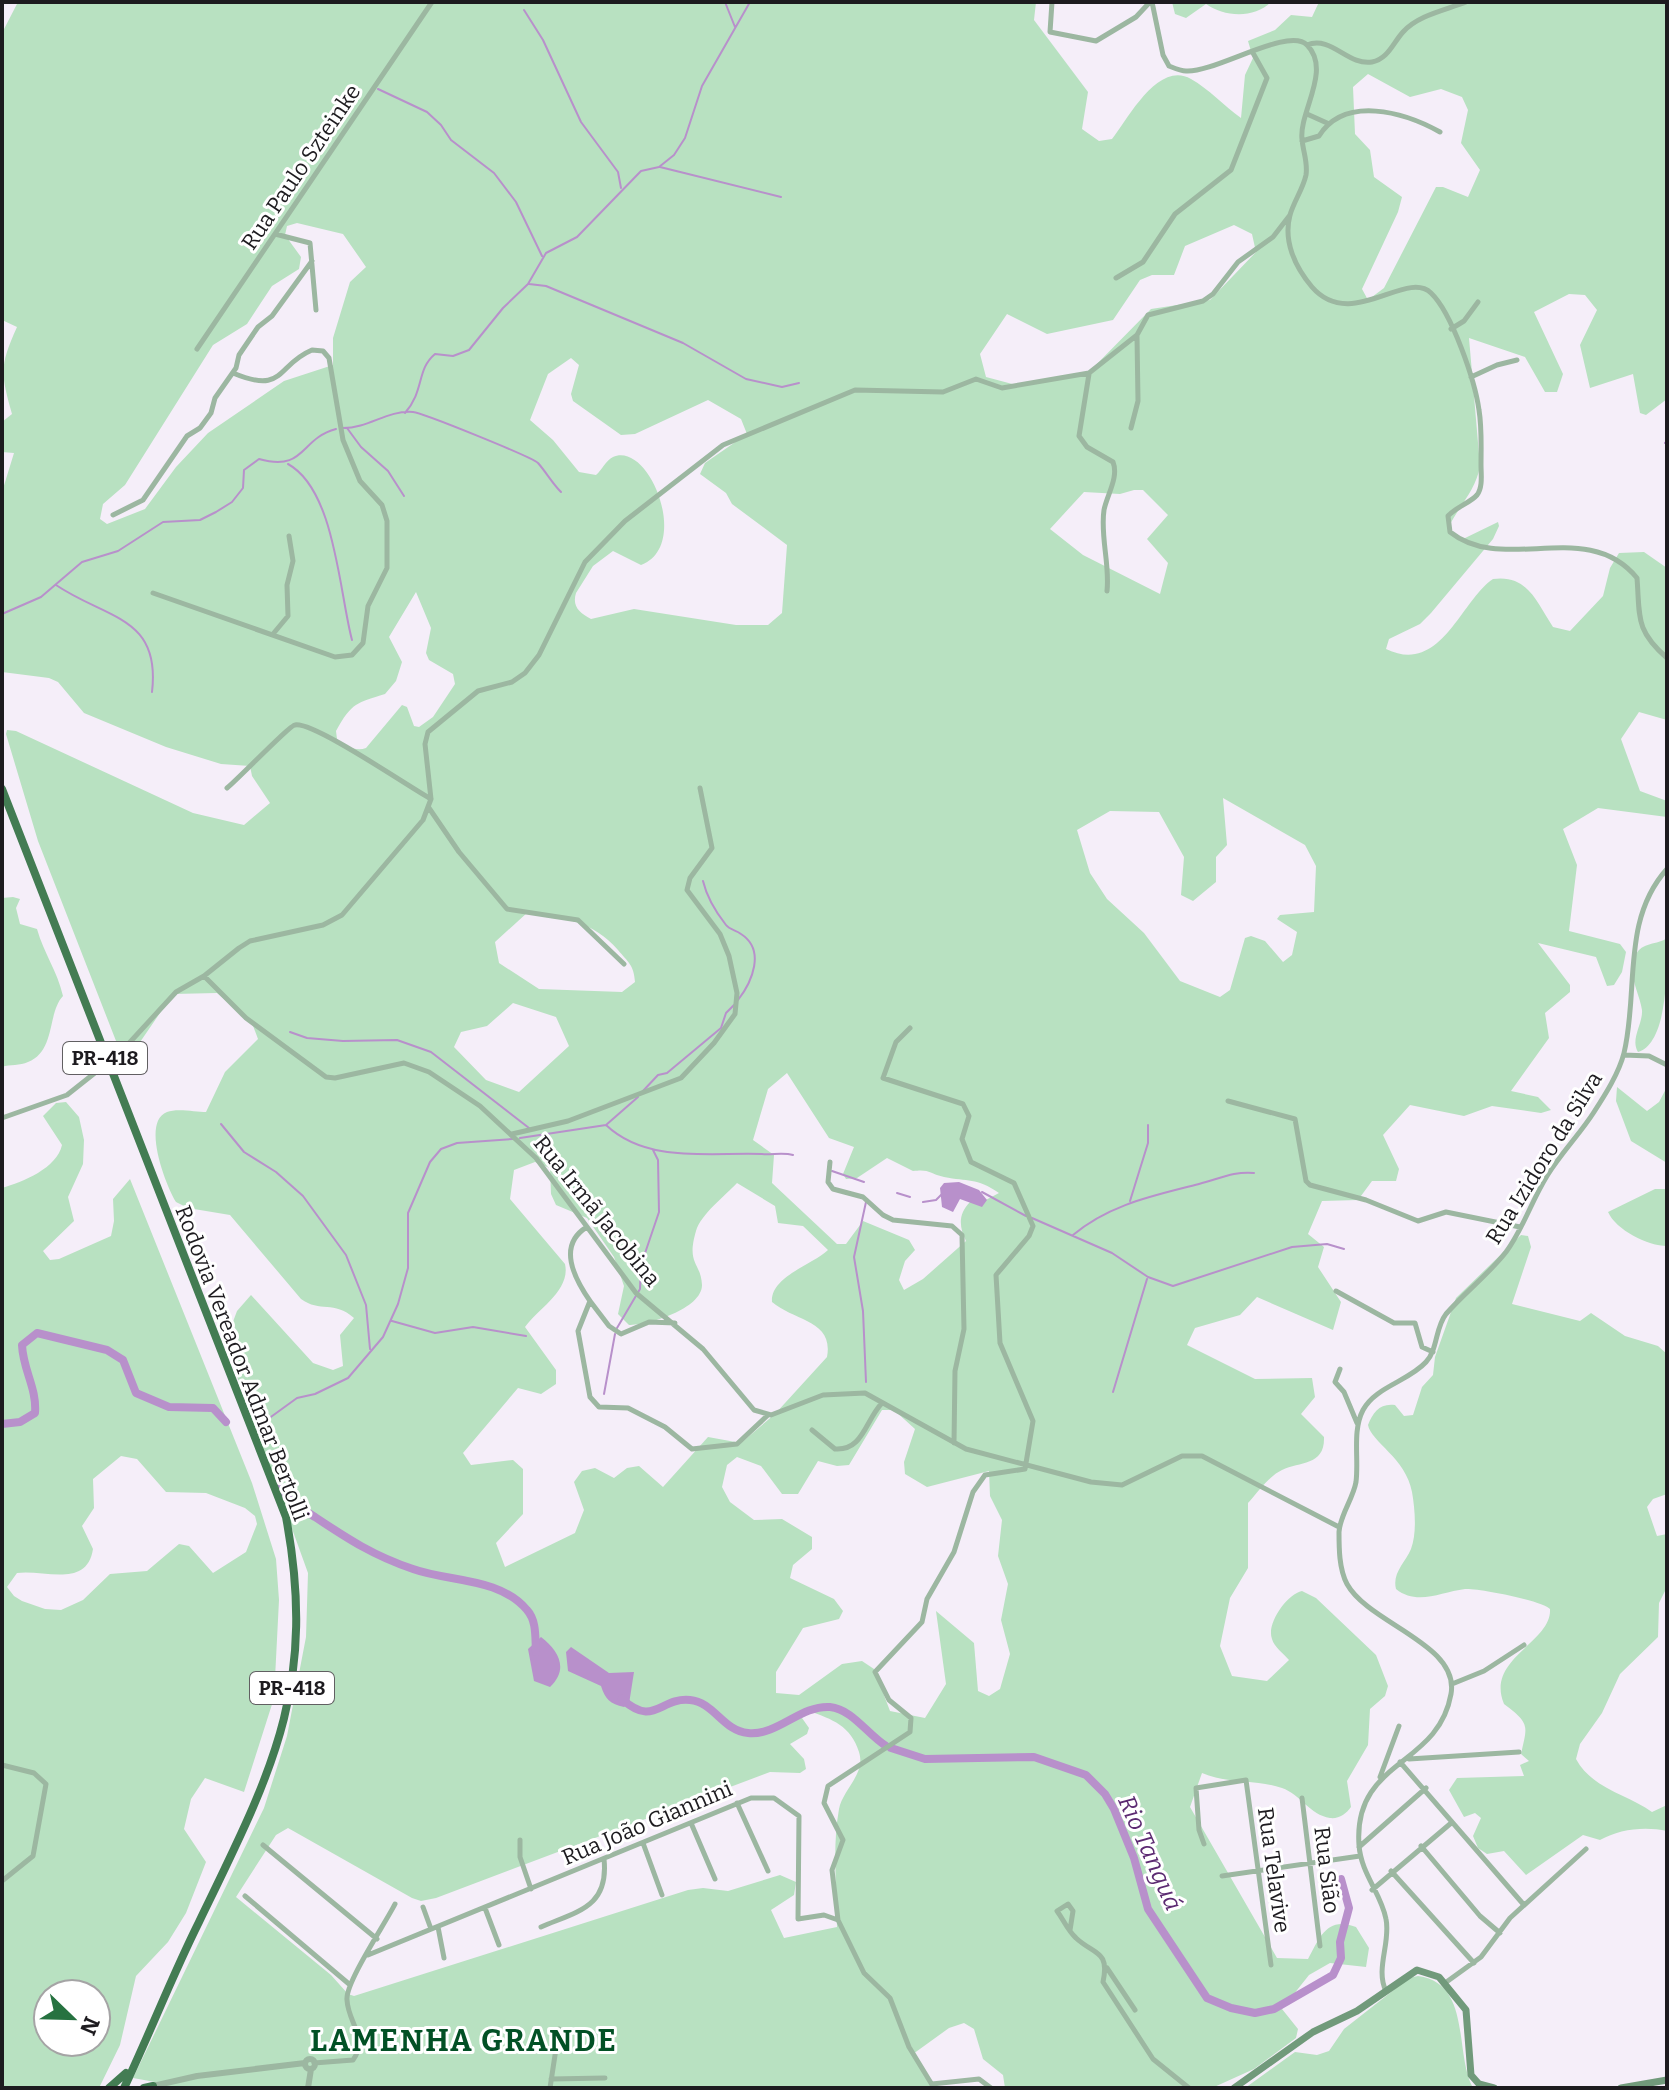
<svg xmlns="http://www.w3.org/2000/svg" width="1669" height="2090" font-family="Bitter,serif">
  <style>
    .green { fill: #b8e1c1; fill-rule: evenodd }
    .water { fill: #b890cb }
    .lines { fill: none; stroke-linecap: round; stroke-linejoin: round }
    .stream { stroke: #b890cb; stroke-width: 2 }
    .river { stroke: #b890cb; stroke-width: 8 }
    .minor { stroke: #9cb7a1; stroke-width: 5 }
    .tertiary { stroke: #9cb7a1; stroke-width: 6 }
    .secondary { stroke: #719a7b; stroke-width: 7 }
    .trunk { stroke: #437c53; stroke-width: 8 }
    .labels { text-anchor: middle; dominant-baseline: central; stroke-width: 6; stroke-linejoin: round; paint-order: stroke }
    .shield { fill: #fff; stroke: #615f62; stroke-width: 2 }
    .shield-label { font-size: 20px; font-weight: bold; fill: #1d1b1f }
    .street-label { font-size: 22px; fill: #1d1b1f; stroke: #fff }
    .water-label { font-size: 24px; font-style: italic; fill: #5c2a72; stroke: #fff }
    .district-label { font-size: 30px; font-weight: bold; letter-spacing: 2px; fill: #025025; stroke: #fff }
  </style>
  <rect width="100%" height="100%" fill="#f5eef9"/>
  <path class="green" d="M18,2h1018l-2,18 54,72 -6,37 17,12 13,-2c16,-20 46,-79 79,-60 18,10 33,27 50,39l4,-43 8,-17 -5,-17 27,-11 16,-15 21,2 7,-15h348v397l-21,16 -6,-2 -7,-39 -43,14 -10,-43 17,-35 -12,-15 -16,-1 -35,18 29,62 -6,18h-12l-20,-35 -56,-19 11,128c-4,24 -21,40 -32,62l13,12 37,-18 1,4 -6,13 -62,74 -11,11 -31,15 -3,10c55,27 75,-49 107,-70 35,-5 44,24 60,48l17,4 33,-35 7,-28 9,-15 25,-1 23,16v152l-28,-8 -18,27 19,52 27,10v16l-69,-9 -35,21 14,36 -8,66 51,13 6,8 -4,20 -8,13 -7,1 -11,-29 -58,-14 32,42v7l-25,21 4,25 -38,53 27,6 13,13 -10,3 -49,-7 -28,10 -54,-11 -27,30 16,34 -3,12h-24l-14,19 -36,1 -14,33 16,13 -6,20 23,35 -8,28 -76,-33 -17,18 -45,13 -8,17 68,34 57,-1 3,19 -14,17 23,23c1,29 -24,24 -42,33 -13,6 -25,23 -34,33v65l-18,30 -10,48 12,30 35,5 22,-21c-5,-6 -15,-13 -17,-21 -6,-15 15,-45 30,-48l14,7 60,57 12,31 -3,10 -15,13 -2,36 -21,36 4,26c-5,7 -12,12 -21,11 -20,-3 -30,-24 -48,-30 -26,-9 -55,-4 -80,-15l-12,34 87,151 31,1c12,-22 19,-43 48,-32l13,21 -3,19 -36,-4 -21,12 -27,34 16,20 -2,9 -42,31 -42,19h-207l-2,-13 -20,-16 -9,-30 -10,-6 -15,5 -36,26 20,34h-775l-3,-6 -22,-4 131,-270 23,-72 19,-99 2,-64 -83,-230 12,-32 14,-16 62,68 20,7 10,-4 -3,-31 14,-17c-20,-18 -34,-5 -53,-19l-71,-84 -42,-7 -12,-6c-10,-16 -35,-80 -9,-90 10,-4 29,0 39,0l19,-40 33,-33 -6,-16 -35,-30 -44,1 -48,70 -87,-223 -32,-107 1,-4 9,1 177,82 51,12 26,-22 -18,-27 -2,-10 -29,-2 -55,-17 -82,-34 -26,-31 -9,-4 -47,-6v-180l12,-39 -12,-1v-30l10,-8c-12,-42 -12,-49 5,-87l-15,-7v-287zM1368,74l42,23 31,-8 21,8 6,13 -7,33 19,27 -12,27 -25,-10h-7l-52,101 -16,12 -6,-11 36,-77 4,-15 -28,-20 -4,-27 -15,-16 -2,-47zM297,223l46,11 23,33 -16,15 -17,56v27l-49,16 -76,52 -32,34 -31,42 -38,15 -7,-5 3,-15 22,-19 88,-140 34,-21 25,-38 27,-17 2,-12 -16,-22 2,-9zM1234,225l18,9 4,18 -46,48 -59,9 -62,63 -69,14 -34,-9 -6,-23 27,-40 40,20 66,-14 27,-40 12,-5h22l11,-29zM571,358l8,7 -8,29 2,7 48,34 14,-1 73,-34 33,19 6,15 -42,29 -5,11 26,19 6,11 55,41 -5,68 -14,12h-32l-102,-16 -43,10c-12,-6 -19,-13 -15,-26l17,-27 20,-15 28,14c50,-18 9,-124 -28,-108 -7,3 -11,13 -17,18l-17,-3 -26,-32 -23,-20 18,-46zM1134,490h9l25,25 -21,24 21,24 -8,31 -77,-39 -33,-26 34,-37 36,2zM416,592l15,36 -5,25 3,7 24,14 2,10 -22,33 -14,10 -5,-1 -7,-19 -5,-2 -36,43c-10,4 -21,-2 -29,-9l-1,-8c16,-29 21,-28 49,-37l11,-13 6,-19 -13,-25zM1223,798l82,47 11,21 -2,46 -34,3 -3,4 20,13 -5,23 -9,7 -18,-21 -14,-5 -6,2 -15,52 -10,7 -40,-16 -36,-48 -37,-34 -17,-26 -13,-43 33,-19 49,1 25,45 -3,38 12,6 23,-19v-25l11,-12zM528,912c36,6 65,9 90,38 10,12 16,15 17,32l-13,10 -83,-3 -40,-26 -4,-21zM513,1003l43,14 13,29 -50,46 -33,-12 -32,-33 7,-15 26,-6zM787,1073l42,65 25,9 -11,27 3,5 11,-1 30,-20 26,13c17,-2 15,2 31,6 24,5 32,0 55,16l-17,9h-12c-12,12 -11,25 -4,39l-43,38 -19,11 -5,-10 6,-19 10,-11 -6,-10 -46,-19 -17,23h-9l-65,-61 2,-28 -21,-15 15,-51zM535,1162l15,6 1,26 5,11 31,13 27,39 10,29 -6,28 11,11c19,0 73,-16 73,-40 -1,-23 -16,-20 -6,-54 5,-17 29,-35 41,-48l38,23 3,17 25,3 25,24c-16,15 -58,27 -56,52 22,19 62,18 55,55l-52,57 -34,29 -33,-6 -45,50 -24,-21 -12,2 -13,10 -19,-10 -13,3 -8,11 10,28 -9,23 -70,34 -9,-24 27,-29v-45l-10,-9 -42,5 -8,-12 55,-65 23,6 15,-10v-14l-31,-43c13,-18 46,-37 40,-63l-55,-65 4,-29zM882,1410h12l21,19 -11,33 1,12 22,13 62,-16 1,25 12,24 -4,36 10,28 -7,36 9,34 -10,35 -11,7 -11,-5 -4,-48 -38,-32 10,73 -21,34 -35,-7 -16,-42 -12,-8 -20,3 -43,31 -23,-2v-21l27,-44 36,-9 4,-8 -9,-12 -44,-21 3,-13 19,-16v-12l-30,-18 -28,1 -24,-18 -8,-15 5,-22 10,-8 24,9 21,28h16l20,-33 19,5 12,-1zM809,1711c23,8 42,15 50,41 7,22 -16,37 -20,57 -7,39 -2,79 -2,118l-53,11 -13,-28 23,-15 2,-13 -16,-7 -52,16 -25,-3 -15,2 -334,106 -6,-2 -17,-19 -95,-78 40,-62 12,-7 124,70 9,3 15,-3 334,-126 30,1 6,-4 -2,-10 -14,-15 17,-10 2,-6 -7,-10z
    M1172,2h99c-17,17 -47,15 -65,2l-20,14 -11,-4z
    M13,897l7,2 -4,9 4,16 17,5c7,25 20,41 26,67 -16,17 -7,55 -35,66 -8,4 -18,2 -26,5v-169z
    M1667,938c0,27 2,105 -29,114 -8,-13 5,-28 4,-42 -3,-19 -15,-34 -6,-55 5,-13 22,-10 31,-17z
    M1617,1087l30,24 12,-9 8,-15v76l-36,-22 -15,-40z
    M66,1102l13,15 5,23 -1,24 -15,33 6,24 -31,30 7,9 9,-1 52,-23 3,-15 -1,-22 17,-20 122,304 24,76 3,41 -5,98 -30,94 -39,-14 -14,21 -7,30 22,33 -20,51 -18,29 -32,34 -16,69 -21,43h-97v-900c21,-6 55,-20 60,-43l-19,-29 13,-13zM121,1456l16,3 29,33 40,1 39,15 10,8 2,8 -11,28 -33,21 -24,-27 -10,-2 -32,27 -37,3 -27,26 -22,10 -16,-1 -23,-8 -8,-5 -7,-9 10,-14c26,-4 70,16 76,-24l-11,-23 12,-18 -1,-29zM48,1994h48v48h-48z
    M1655,1189h12v57c-19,0 -51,-16 -59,-34z
    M1521,1235l7,1 3,11 -19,57 68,17 11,-8 34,23 33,10 9,8v140l-14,5 -6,8 10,29 10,-2v53l-8,16 -1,34 -38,37 -18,39 -22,31 -4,15c16,30 53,36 76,53l15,-7v26c-22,-5 -48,-2 -67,9l-17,-5 -57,40 -22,-24 -17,3 -9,-6 -5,-12 8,-18 -6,-5 -11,4 -15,-27 8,-12 67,-2 -4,-11 9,-4 -8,-7c6,-28 10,-30 -17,-50 -19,-46 48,-61 46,-95 -6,-8 -72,-21 -85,-20 -24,3 -48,17 -69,0 -4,-16 9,-26 15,-40 6,-16 4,-40 1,-57 -6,-34 -41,-50 -44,-67 5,-13 12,-22 27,-20l9,11 9,-1 9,-28 11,-12 2,-18 21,-59z
    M1418,1976c54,7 36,78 55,112h-228l50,-36 22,3 12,-4 15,-22 65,-51z"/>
  <path class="water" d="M959,1182l20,8 8,10 -5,7 -22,-8 -7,13 -11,-5 -2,-19 4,-5z
    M541,1637c18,14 28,32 9,50l-16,-6 -6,-32z
    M571,1647l38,26 25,-1 -5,32 -5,3c-14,-3 -19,-8 -23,-21l-33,-15 -2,-19z"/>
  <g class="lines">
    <path class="stream" d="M725,2l10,25
      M924,2l1,1
      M524,10l19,30 38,82 37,50 3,16
      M378,89l49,23 14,13 10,15 43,33 22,29 26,54
      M660,167l121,30
      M529,284l17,2 137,57 63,36 36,8 17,-4
      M405,413c20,-23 11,-43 30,-59l18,2 16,-6 34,-42 25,-24 18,-31 31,-16 64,-66 18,-4 15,-12 11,-17 17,-52 48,-84
      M343,428c26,0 44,-18 70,-16 10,1 119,45 125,51 8,9 14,20 23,29
      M347,428l14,19 27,24 16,25
      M1665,443l2,-2
      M288,464c47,26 51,127 64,176
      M56,585c50,34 105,31 96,107
      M2,614l39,-17 41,-35 36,-11 45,-29 37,-2 16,-8 16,-10 11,-14 1,-18 15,-11c47,13 40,-20 77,-30
      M703,881c4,17 12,30 23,44 4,5 10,5 15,9 25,16 11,48 -3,66
      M290,1032l17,6 36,3 54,-1 34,12 98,76
      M642,1092l16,-17 9,-2 54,-45 5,-15 8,-8
      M221,1124l23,28 32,20 27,24 43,59 20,50 4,44
      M606,1125c41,39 105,27 156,29 10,1 21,-2 31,1
      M520,1138l86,-13 32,-28
      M832,1171l32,11
      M982,1192l44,24
      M897,1193l13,4
      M1130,1201l18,-58v-18
      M923,1202l13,-2 6,-6
      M1032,1218l80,35 36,24 25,9 119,-39 35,-3 17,5
      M1073,1235c37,-31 80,-39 126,-51 20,-5 35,-13 55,-11
      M392,1321l43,12 38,-6 53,9
      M617,1328l23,-39 1,-24 18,-53 -1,-52 -5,-10
      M866,1382l-3,-71 -9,-54 12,-55
      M1113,1392l34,-113
      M604,1394l11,-60
      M257,1427l40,-29 18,-4 33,-16 35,-41 15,-33 10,-36v-55l22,-51 11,-13 16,-6 56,-4"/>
    <path class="river" d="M2,1424l18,-2 15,-9c2,-25 -12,-43 -13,-68l15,-12 70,17 16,10 13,33 33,14 44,1 13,14
      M275,1480c8,18 24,27 40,37 33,22 59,39 98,52 36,13 86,8 114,41 10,11 8,28 9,42
      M622,1699c32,29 38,-2 68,1 24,2 33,31 58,33 30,3 52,-28 82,-26 22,2 38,28 56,39
      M891,1748l34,11 109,-2 52,18 19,19 9,15 20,49 14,51 59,89 24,10 24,5 19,-4 59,-34 8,-17 -1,-16 9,-34 -8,-29"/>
    <path class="minor" d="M1052,2l-2,30 46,9 40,-24 14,-15
      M1152,2l11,53 6,11c5,2 12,5 17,5 29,2 103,-45 121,-26 25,25 -8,67 -5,94 1,13 6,23 4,36 -3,14 -12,26 -16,40 -7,26 5,52 22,72 39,45 94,-18 119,6 21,20 44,88 48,117 3,18 2,37 2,55 0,9 2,22 -4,30 -7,8 -21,12 -29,21l2,16c54,43 137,-15 187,46 3,39 -2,52 30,80
      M1307,45c24,-10 41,21 65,17 16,-3 21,-19 31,-30 15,-17 43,-22 63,-30
      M1307,114l20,9
      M1302,141l17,-5c26,-41 85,-24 121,-4
      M275,234l35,9 6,67
      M1116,278l27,-16 32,-48 56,-44 36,-92 -14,-25
      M1451,329l13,-8 14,-19
      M197,349l235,-347
      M1089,374l-10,62 8,11 26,15c6,15 -6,33 -9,48 -4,26 6,54 3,81
      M1471,377l26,-12 20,-5
      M1131,428l7,-27 -1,-65
      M113,515l30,-15 44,-64 13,-8 11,-15 4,-15 21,-30 3,-13 19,-28 14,-11 40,-55
      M153,593l182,64 17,-2 11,-12 5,-37 19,-38v-47l-5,-16 -22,-24 -17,-41 -14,-82 -6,-7 -11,-1c-36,15 -27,45 -79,23
      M273,634l15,-18 -1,-31 6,-24 -4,-25
      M227,788c11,-9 63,-63 68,-63 18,-4 114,62 136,74
      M429,808l30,44 48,57 71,11 46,44
      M204,976l42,42 80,59 9,1 69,-15 25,9 51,34 56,52 100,135 67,56 51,61 17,5 52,-20 42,-2 101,56 125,33 31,3 60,-29h20l137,71
      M1624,1055l25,1 18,9
      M1228,1101l67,18 11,62 4,4 56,15 52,21 28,-9 74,15
      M2,1118l65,-23 53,-42 56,-61 28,-16 35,-28 11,-7 73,-16 19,-10 81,-95 8,-21 -6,-55 3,-12 50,-41 34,-9 13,-9 14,-18 46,-93 40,-41 98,-76 132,-55 88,2 33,-13 26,9 87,-15 48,-38 11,-20 55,-14 10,-7 25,-32 35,-25 17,-22
      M512,1134l56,-13 113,-43 33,-35 21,-29 2,-21 -8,-37 -9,-22 -33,-44 3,-12 22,-30 -12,-60
      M830,1162l-2,20 5,7 30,8 20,18 10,5 59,6 10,9 2,94 -9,42 -1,72
      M587,1227c-30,18 -13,51 3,74
      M1336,1291l58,32h21l7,24 11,5
      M675,1323l-26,-1 -28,12 -12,-8 -19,-25 -12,30 12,66 9,10 29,1 37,19 27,22 45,-5 31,-29
      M1340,1369l-5,13 9,10 13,31
      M812,1430l23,19c28,2 30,-28 47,-46
      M1452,1684l32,-13 40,-26
      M1409,1759l110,-7
      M1400,1762l124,143
      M2,1765l32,8 12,11 -13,72 -31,25
      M1380,1777l19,-51
      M1302,1798l18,148
      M737,1803l31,68
      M691,1823l24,56
      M520,1840v17l11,32
      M643,1843l19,52
      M1204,1844l-5,-14 -3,-42 50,-8 25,185
      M263,1845l114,94
      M1421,1846l59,70 20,17
      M1359,1847l67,-59
      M1391,1871l83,92
      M1222,1876l138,-20
      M1372,1890l78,-66
      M245,1896l104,88
      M423,1907l8,22
      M485,1908l14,37
      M838,1920l-6,-50 11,-30 -19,-37 4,-17 82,-54 1,-14 -22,-18 -14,-28 47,-50 5,-23 27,-47 19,-60 12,-17 40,-6 8,-48 -33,-78 -4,-68 33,-39 4,-10 -19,-43 -43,-21 -9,-23 7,-23 -6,-12 -80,-26 13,-36 14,-14
      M438,1927l6,31
      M541,1927c37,-16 68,-20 63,-68
      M1070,1930l3,-19 -5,-7 -11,7c6,8 11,20 19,27 18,17 34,12 27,44l50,77 36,29
      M368,1955l383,-157h23l25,18 -1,103 26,-4 14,5 26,53 26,25 19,49 25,41
      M1107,1968l28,42
      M1445,1983l36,-26 29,-39 76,-69
      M1386,1991c-11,-22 5,-49 0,-72 -5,-26 -25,-45 -27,-74 -6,-86 79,-77 92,-151 9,-50 -82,-70 -104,-110 -8,-15 -8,-36 -8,-52 1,-17 14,-33 17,-50 3,-23 -4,-51 7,-72 12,-23 46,-29 63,-48 12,-13 9,-34 20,-48 19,-22 42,-39 60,-62 17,-23 26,-52 41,-76 14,-23 33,-42 47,-64 11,-17 25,-39 30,-59 15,-62 -3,-133 43,-184
      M314,2063l39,-3c16,-22 -5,-37 -6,-60 -2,-17 38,-76 48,-96
      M551,2079l54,-1
      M932,2084l47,-5 12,9
      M550,2088l9,-59"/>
    <path class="tertiary" d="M305 2064a5 5 0 1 1 10 0a5 5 0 1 1-10 0Z
      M153,2086l44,-10 108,-13
      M308,2088l3,-19"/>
    <path class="secondary" d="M1234,2088l79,-56 44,-21 60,-41 22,7 27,33 5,65 8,9 15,4
      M1621,2088l46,-8"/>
    <path class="trunk" d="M2,789l284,728c32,171 -15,256 -87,405 -27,54 -49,111 -75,166
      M109,2088l17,-15
      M144,2088l9,-2"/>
  </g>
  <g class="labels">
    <g class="shield">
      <rect x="63" y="1042" width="84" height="32" rx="6"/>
      <rect x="250" y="1672" width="84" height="32" rx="6"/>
    </g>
    <g class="shield-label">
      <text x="105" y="1058">PR-418</text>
      <text x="292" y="1688">PR-418</text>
    </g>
    <g class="street-label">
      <text transform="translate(301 167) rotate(-56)">Rua Paulo Szteinke</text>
      <text transform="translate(1544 1158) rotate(-58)">Rua Izidoro da Silva</text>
      <text transform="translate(597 1211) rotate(51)">Rua Irmã Jacobina</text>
      <text transform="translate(242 1363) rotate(69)">Rodovia Vereador Admar Bertolli</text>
      <text transform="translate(647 1823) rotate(-23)">Rua João Giannini</text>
      <text transform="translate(1274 1870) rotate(82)">Rua Telavive</text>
      <text transform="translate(1327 1870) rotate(83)">Rua Sião</text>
    </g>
    <g class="water-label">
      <text transform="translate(1150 1853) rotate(66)">Rio Tanguá</text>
    </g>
    <g class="district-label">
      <text x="464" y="2041">LAMENHA GRANDE</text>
    </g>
  </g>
  <rect width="1669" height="2090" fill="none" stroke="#1d1b1f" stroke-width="8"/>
  <g transform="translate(72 2018) rotate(113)"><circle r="38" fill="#ffffff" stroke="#a5a4a5" stroke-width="2"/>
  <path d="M0-6L14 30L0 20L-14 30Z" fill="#267240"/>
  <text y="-12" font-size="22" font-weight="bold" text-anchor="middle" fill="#1d1b1f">N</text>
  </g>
</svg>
